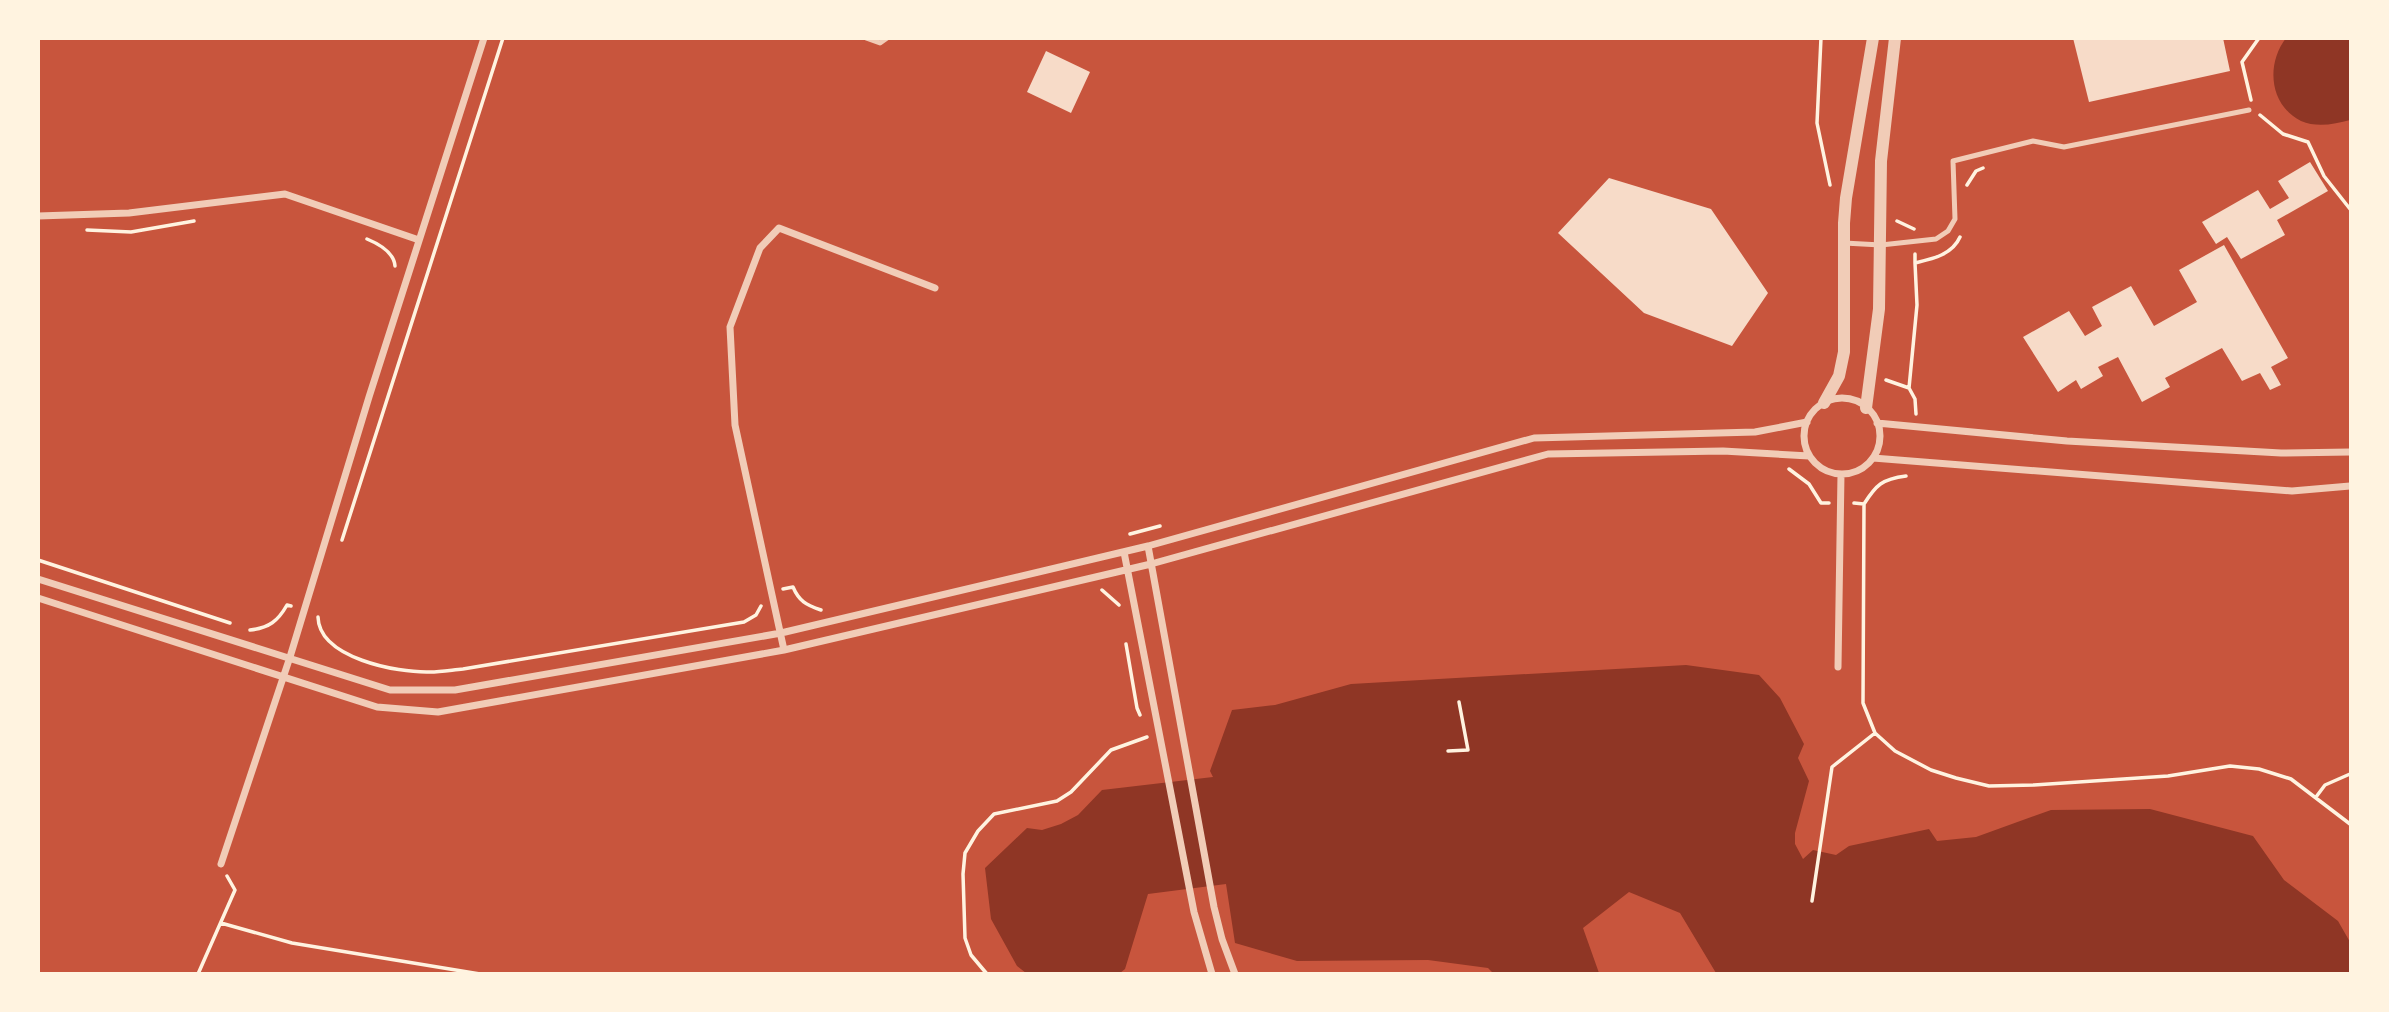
<svg xmlns="http://www.w3.org/2000/svg" width="2389" height="1012" font-family="'Fira Sans',sans-serif">
  <style>
    .water { fill: #8f3625 }
    .building { fill: #f7dbc8 }
    .lines { fill: none; stroke-linecap: round; stroke-linejoin: round }
    .path { stroke: #fff3e0; stroke-width: 3.5 }
    .service { stroke: #f1ccb7; stroke-width: 5 }
    .minor { stroke: #f1ccb7; stroke-width: 7 }
    .tertiary { stroke: #f1ccb7; stroke-width: 12 }
  </style>
  <rect width="100%" height="100%" fill="#c8553d"/>
  <path class="water" d="M2286,38l64,1v81c-15,4 -33,8 -49,1 -32,-16 -35,-57 -15,-83z
    M1686,665l73,10 21,23 24,46 -6,14 11,23 -14,52v11l8,15 10,-9 23,5 13,-9 80,-17 8,12 39,-4 75,-27 99,-1 103,27 31,44 54,41 12,21v31h-634l-36,-60 -51,-21 -46,36 16,45h-106l-5,-5 -60,-8 -131,1 -62,-18 -9,-59 -78,10 -23,75 -5,4h-94l-9,-7 -26,-47 -6,-51 42,-40 15,2 19,-6 17,-9 24,-25 111,-13 -3,-6 22,-61 43,-5 76,-21z"/>
  <path class="building" d="M2073,38h150l7,33 -141,31z
    M1046,51l44,21 -19,41 -44,-21z
    M2310,162l18,29 -51,29 8,15 -44,24 -14,-22 -11,7 -14,-22 56,-32 12,19 19,-11 -11,-17z
    M1609,178l102,31 57,84 -36,53 -88,-33 -86,-80z
    M2224,245l64,113 -17,9 10,18 -11,5 -10,-17 -18,8 -20,-33 -57,30 5,9 -28,15 -24,-45 -20,10 5,9 -22,13 -5,-9 -18,12 -35,-55 46,-26 16,25 17,-10 -10,-19 39,-21 23,40 43,-24 -18,-32z"/>
  <g class="lines">
    <path class="path" d="M1821,38l-4,85 13,62
      M2251,100l-9,-38 17,-24
      M2260,115l23,19 25,8 16,34 26,33
      M1967,185l9,-14 7,-3
      M1897,221l17,8
      M87,230l44,2 63,-11
      M367,239c12,5 27,13 28,27
      M1915,254v9
      M1886,380l23,8 6,11 1,15
      M1909,388l8,-83 -2,-42c17,-4 37,-8 45,-26
      M1789,469l20,15 12,19h8
      M1906,476c-24,3 -30,9 -42,28l-1,199 12,30 20,18 36,19 25,8 33,8 45,-1 134,-9 62,-10 29,3 32,10 59,45
      M1854,503l10,1
      M1130,534l30,-8
      M342,540l161,-502
      M38,560l192,63
      M783,589l10,-2c6,14 13,18 28,23
      M1102,590l17,15
      M318,617c1,41 79,56 112,55 11,0 22,-2 33,-3l281,-47 12,-7 5,-9
      M250,630c19,-2 28,-9 37,-25l4,1
      M1126,644l11,64 3,7
      M1448,751l20,-1 -9,-48
      M2316,797l9,-12 25,-11
      M1812,901l20,-134 43,-34
      M221,923l71,20 188,31
      M198,974l37,-84 -8,-14
      M987,974l-16,-19 -6,-17 -2,-64 2,-21 13,-22 16,-17 63,-13 14,-9 40,-42 36,-13"/>
    <path class="service" d="M866,38l14,5 7,-5
      M1844,243l37,2 55,-6 12,-8 7,-12 -2,-58 80,-20 31,6 185,-37"/>
    <path class="minor" d="M38,216l91,-3 156,-19 134,46
      M1804 436a38 38 0 1 1 76 0a38 38 0 1 1-76 0Z
      M1877,423l190,18 214,12 69,-1
      M1873,458l419,33 58,-5
      M1148,546l66,361 8,32 13,35
      M1124,552l70,360 18,62
      M38,579l352,111h65l326,-57 367,-87 386,-108 221,-6 52,-10
      M38,598l339,109 61,5 346,-62 367,-86 397,-110 175,-3 86,5
      M784,650l-49,-225 -5,-98 30,-79 19,-20 156,60
      M1838,667l3,-193
      M221,864l69,-207 79,-260 115,-359"/>
    <path class="tertiary" d="M1824,403l15,-27 5,-24v-129l2,-25 27,-160
      M1866,408l13,-99 2,-148 14,-123"/>
  </g>
  <rect width="2389" height="1012" fill="none" stroke="#fff3e0" stroke-width="80"/>
</svg>
